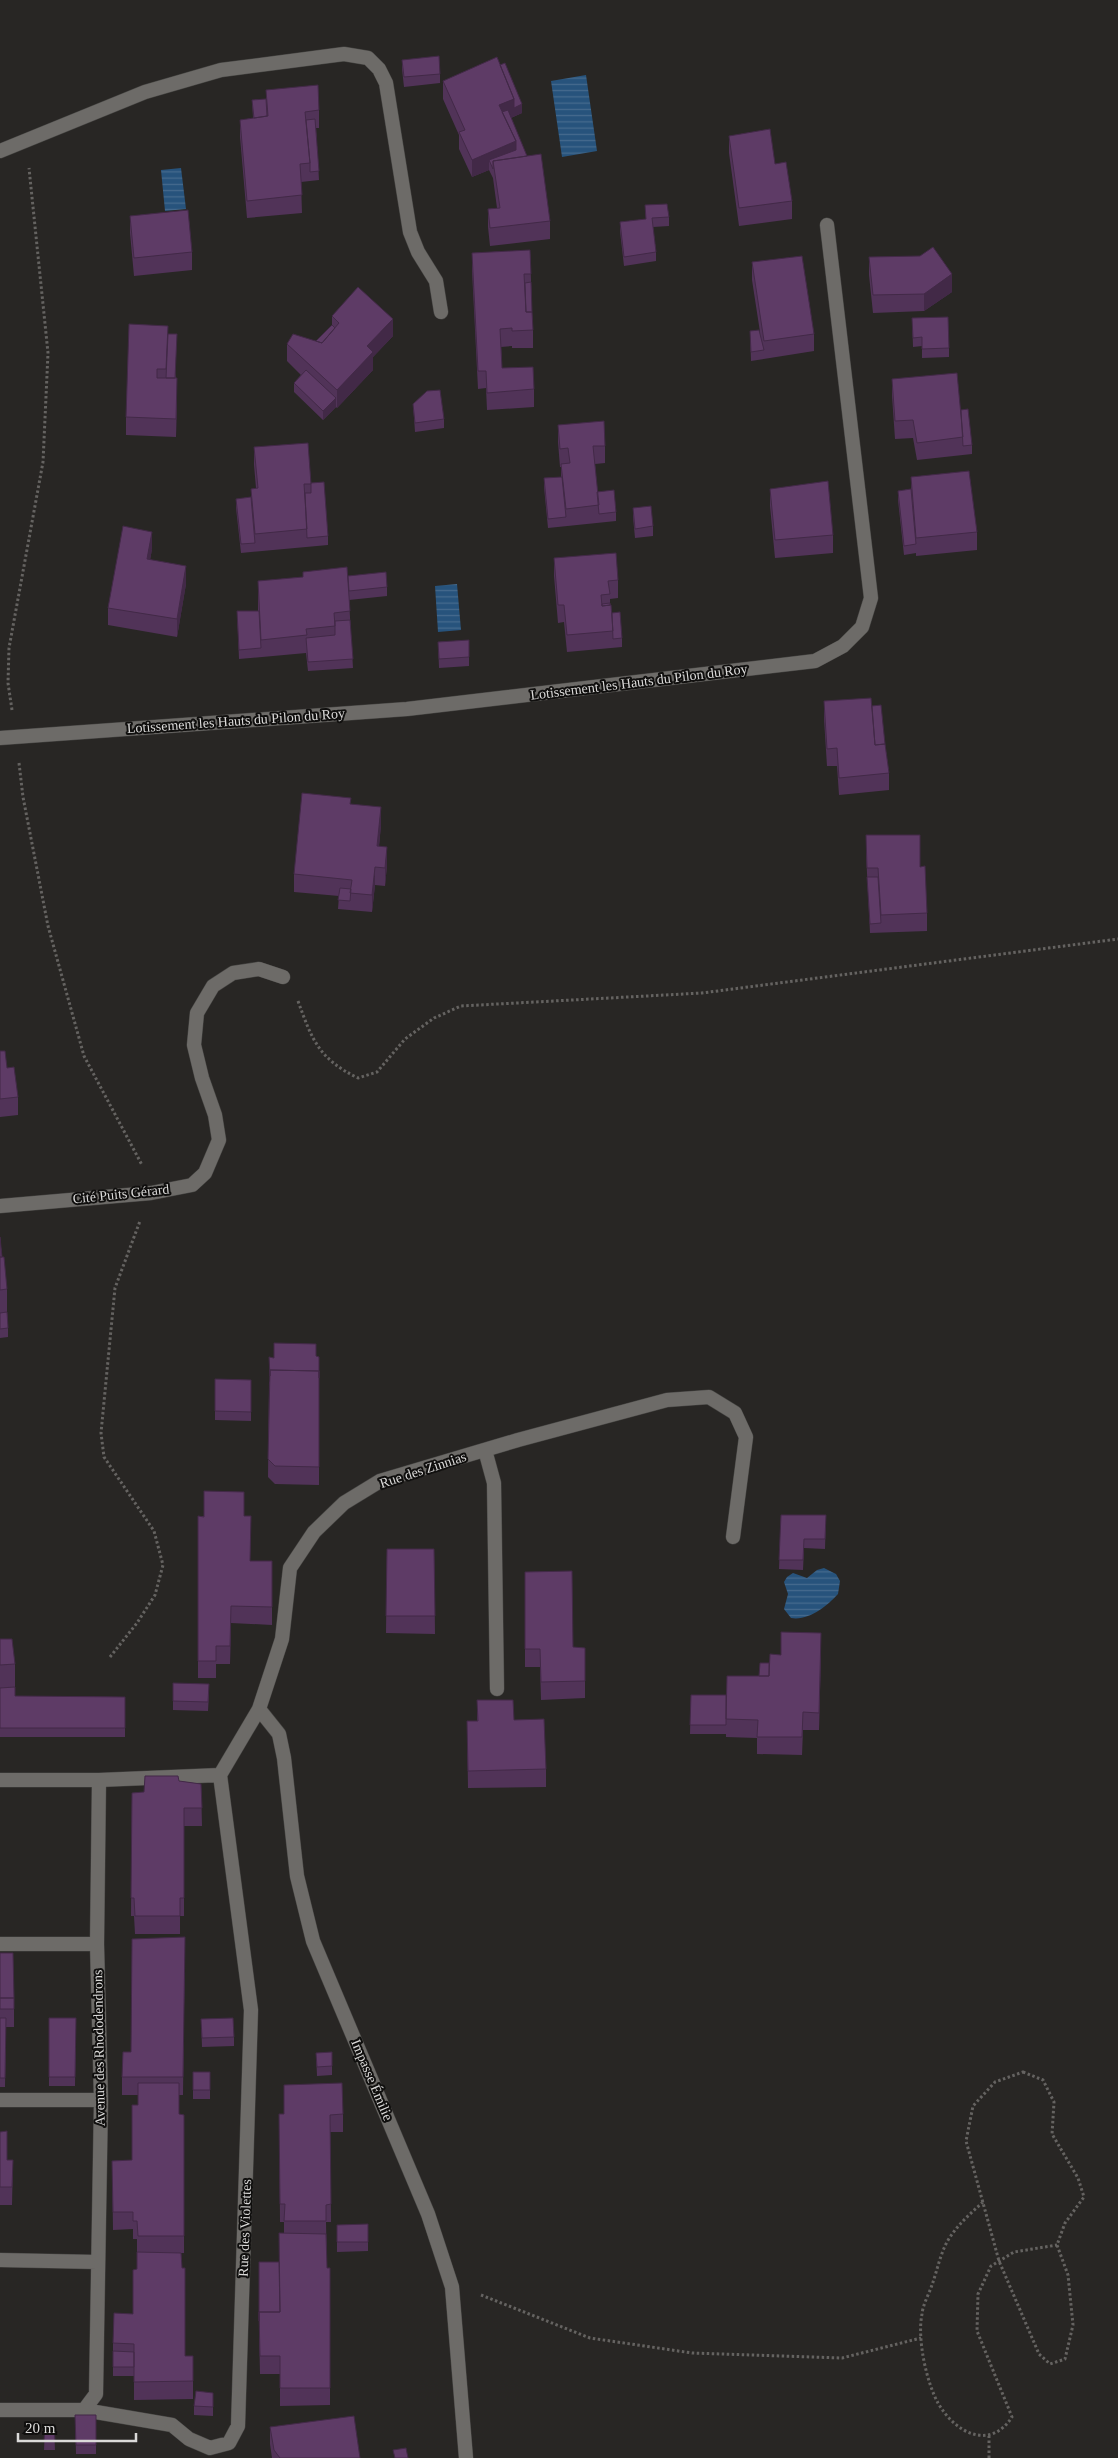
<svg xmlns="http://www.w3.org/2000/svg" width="1118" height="2458" font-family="Georgia,serif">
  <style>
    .water { fill: url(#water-rules) }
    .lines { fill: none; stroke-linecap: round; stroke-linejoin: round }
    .minor-casing { stroke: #454442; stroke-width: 15 }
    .path { stroke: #656361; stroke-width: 3; stroke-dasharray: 2.5 2.5; stroke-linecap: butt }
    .minor { stroke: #6d6b68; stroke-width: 14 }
    .wall { fill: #513358 }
    .shaded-wall { fill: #422947 }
    .building { fill: #5e3b66; stroke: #422947 }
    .labels { text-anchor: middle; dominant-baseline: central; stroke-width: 4; stroke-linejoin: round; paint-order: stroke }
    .street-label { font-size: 14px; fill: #dbdad9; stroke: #100f0e }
  </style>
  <defs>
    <pattern id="water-rules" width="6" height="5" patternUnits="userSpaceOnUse" patternTransform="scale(1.25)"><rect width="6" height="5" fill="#27537c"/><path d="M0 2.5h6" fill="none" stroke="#466b8e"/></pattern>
  </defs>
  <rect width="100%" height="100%" fill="#282624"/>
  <path class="water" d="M586,75l11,76 -35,6 -11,-76z
    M181,168l5,41 -21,2 -4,-41z
    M457,584l4,46 -23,2 -3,-46z
    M824,1568l12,6 4,7 -2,13c-11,12 -29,27 -47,24l-7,-9 4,-15 -4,-12 3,-5 6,-4 14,5 10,-8z"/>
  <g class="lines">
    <g class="minor-casing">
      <path id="minor" d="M0,151l145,-59 76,-22 123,-16 24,4 11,11 7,14 24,149 8,20 18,29 5,31
        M0,738l407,-29 408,-48 28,-15 19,-19 9,-29 -44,-373
        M0,1206l151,-13 41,-8 13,-12 14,-33 -4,-25 -13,-37 -8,-33 3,-32 16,-27 20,-13 26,-4 24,8
        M485,1450l9,33 3,206
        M259,1709l20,25 5,24 13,118 16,65 115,273 24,73 14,171
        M0,1780h99l-2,164 4,156 -5,294 -12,16
        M99,1780l121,-5 39,-66 23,-70 8,-71 24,-36 30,-29 36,-22 138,-41 149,-40 42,-3 26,16 11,24 -13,100
        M0,1944h97
        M0,2100h101
        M0,2260l97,2
        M0,2410h84l88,15 17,14 21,9 19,-5 9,-17 13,-416 -31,-235"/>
    </g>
    <path class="path" d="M12,710l-4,-27 1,-35 34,-186 5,-109 -19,-185
      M19,763l4,34 25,129 36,130 58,109
      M298,1001c14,39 21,58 60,77l19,-6 28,-33 29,-21 27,-12 241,-13 416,-54
      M110,1657l27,-34 18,-28 8,-30 -9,-34 -50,-74 -3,-24 14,-145 25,-67
      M1023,2072l20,8 11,22 -2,32 26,44 6,19 -19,26 -8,22 11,30 5,50 -8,34 -15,5 -11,-10 -40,-93 -33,-120 7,-35 22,-24z
      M983,2202c-13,12 -27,24 -36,40 -7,13 -10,29 -15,43 -3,9 -9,19 -10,29 -5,24 4,67 16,89 17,30 52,48 74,14l-35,-86 1,-37 13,-28 23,-14 43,-7
      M481,2295l109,43 102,15 150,5 79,-20
      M989,2458v-22"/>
    <use href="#minor" class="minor"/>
  </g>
  <path class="wall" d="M402,60l38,14v9l-36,4 -2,-18z
    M443,81l79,32 -11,5 39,103v18l-60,7 -2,-19v-18l9,-1 -4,-30 -4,-8 -17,7 -13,-28v-14l-16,-36z
    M266,90l53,20v18h-3l3,52 -18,2 1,31 -55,5 -7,-81v-17l13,-2 -1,-18 14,-1z
    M729,136l46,28 17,37v18l-53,7 -10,-73z
    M645,205l24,12v9l-16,1 3,25v9l-32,5 -4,-35v-9l26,-3z
    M130,216l62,36v18l-58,6 -4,-43z
    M530,250l2,62 1,18v18h-21v-2l-11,1 1,21 32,21v18l-47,3 -1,-22 -8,1 -6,-118v-18z
    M869,257l83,35 -28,19 -51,2 -4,-38z
    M752,262l62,72v17l-63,10 -1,-30 10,1 -8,-52z
    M332,316l61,20 -20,21v13l-36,38 -1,-1 -13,13 -29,-28v-9l7,-8 -14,-14v-17l29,-3 16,-16z
    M912,318l37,30v9l-27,1v-12l-9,1z
    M168,334l8,44 1,18 -1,41 -50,-2v-18z
    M892,379l69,31 11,35v9l-55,6 -4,-22 -18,1 -3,-43z
    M413,404l31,15v9l-29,4z
    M558,425l47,21v17l-10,1 2,28 19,20v9l-68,7 -4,-41v-9l17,-1v-10h-1l-2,-25z
    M254,447l57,36 17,53v9l-87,8 -5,-45v-9l15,-2v-8l5,-1 -2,-23z
    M911,477l66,55v18l-61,6v-3l-12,2 -6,-55v-9l13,-2z
    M770,489l63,46v18l-58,5 -5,-52z
    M633,508l20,18v10l-18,2 -2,-21z
    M152,549l-2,11 36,24 -9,53 -69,-12v-17z
    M554,558l64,22v18l-8,1v4l2,10 10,25v9l-55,5 -3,-30 -6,1 -4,-47z
    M303,572l45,4 39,11v9l-38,4 4,68 -45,3 -2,-18 -67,6 -2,-48h21v-30l45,-4z
    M469,640v26l-30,2 -1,-26z
    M824,701l48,5 13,38 4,29v17l-50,5 -2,-29h-10l-3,-47z
    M351,804l30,21 -2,22 8,18 -2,21 -10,-1 -3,27 -34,-3 1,-13 -45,-4v-18z
    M866,835l54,32 7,46v18l-57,2 -4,-80z
    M0,1051l7,17 11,29v18l-18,2z
    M0,1237l2,20 5,32v23l1,16v9l-8,1z
    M316,1356l3,30v99l-44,-1 -7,-7 1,-95z
    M215,1379l36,1v41l-36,-1z
    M781,1515h45l-1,34 -21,-1 -1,22 -24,-1z
    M198,1516h46l6,45h22v64l-41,-2 -1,41h-14v14h-18z
    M387,1549h47l1,85 -49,-1z
    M525,1572l48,75 12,1v50l-44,2 -1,-33h-15z
    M0,1639l15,25v32l110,1v40h-125z
    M821,1651l-2,79h-16l-1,25 -45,-1v-16l-31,-1v-3h-36l1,-39h35l33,-19 10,-13 12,-8z
    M209,1693l-1,18 -35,-1v-9z
    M477,1700l37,20 32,49v18l-78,1 -1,-67h10z
    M179,1781l22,3 1,42h-18v90h-4v18h-45l-1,-18h-3l1,-123 12,-1z
    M185,1937l-2,158h-4v19l5,1v138h-3l1,15 3,88h8v43l-59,1v-39v15h-21v-33l20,-29 4,-45v-30h-4v-10l-20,1 -1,-69 20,-1 6,-55v-10h-16v-18z
    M0,1953l14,56v18h-8l-1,60h-5z
    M49,2018h27l-1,68h-26z
    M201,2019l33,18v9l-32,1z
    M316,2053l16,13v9l-15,1z
    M193,2072h17v27h-17z
    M279,2114h64v18h-13l1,90h-5l1,46h3v137l-50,1v-32h-20l-1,-44 20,-68 5,-29v-11h-4z
    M0,2132l7,28h6l-1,45h-12z
    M337,2225l31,17v9l-31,1z
    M213,2402v14l-19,-1v-9z
    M75,2415h21v39h-20z
    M54,2427l1,23h-11l1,-22z
    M270,2427l90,31h-88l-2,-14z"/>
  <path class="shaded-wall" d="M514,99l8,5v9l-19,8 -4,-16z
    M516,141v18l-27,1v10l-17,7v-17z
    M952,274v18l-28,19v-17z
    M393,319v17l-20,21v13l-36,38v-18l30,-44z
    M177,378v18l-1,41v-18z
    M336,398v9l-13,13v-9z
    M152,532v17l-5,28v-18z
    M186,566v18l-9,53v-18z
    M381,807v18l-4,39v-18z
    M387,847v18l-2,21v-18z
    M375,867v18l-3,27v-17z
    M231,1606v17l-1,41v-18z
    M821,1633v18l-2,79v-17z"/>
  <path class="building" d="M439,56l1,18 -36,3 -2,-17z
    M497,57l17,42 -15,6 17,36 -44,19 -13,-28 6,-2 -22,-49z
    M505,63l17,41 -8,4v-9l-14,-34z
    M318,85l1,25 -14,2 5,51 -10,1 2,31 -55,6 -7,-81 28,-4 -2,-26z
    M266,99l1,17 -13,2 -2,-18z
    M508,110l19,46 -34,5v8l-4,-9 27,-10v-9l-14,-29z
    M315,119l4,52 -9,1v-9l-4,-43z
    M770,129l5,35 11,-2 6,39 -53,7 -10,-72z
    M541,154l9,67 -60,7 -2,-19 12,-1 -7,-47z
    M667,204l2,13 -17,1 4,34 -32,5 -4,-35 26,-3 -1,-14z
    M188,210l4,42 -58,6 -4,-42z
    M933,247l19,27 -28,20 -51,1 -4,-38 51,-1z
    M530,250l1,24h-7l2,38h6l1,18 -21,1v-3l-12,1 2,39 31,-1 1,22 -47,4 -1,-22h-8l-6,-118z
    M802,256l12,78 -50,7 -12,-79z
    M531,282l1,30h-6l-1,-29z
    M358,287l35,32 -26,27 6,6 -36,38 -50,-46 6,-10 29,9 17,-20 -7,-7z
    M948,317l1,31 -27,1v-12l-9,1 -1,-20z
    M129,324l39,2 -2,43h-9v9h20l-1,41 -50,-2z
    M332,325l3,3 -13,15 -6,-2z
    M759,330l5,20 -13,2 -1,-21z
    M168,334h9l-2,44h-9z
    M306,370l30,28 -13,13 -29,-28z
    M957,373l6,64 -46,6 -4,-23 -18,1 -3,-42z
    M440,390l4,29 -29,4 -2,-19 14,-13z
    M968,409l4,36 -9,1 -2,-36z
    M604,421l1,25h-12l6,59 -33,4 -5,-45 9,-1 -2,-15 -8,1 -2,-24z
    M308,443l3,41h-7l3,45 -52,5 -4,-45 7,-1 -4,-41z
    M969,471l8,61 -61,6 -5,-61z
    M562,477l4,40 -18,2 -4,-41z
    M828,481l5,54 -58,5 -5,-51z
    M324,482l4,54 -21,2 -2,-45h6v-10z
    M911,489l5,55 -12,2 -6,-55z
    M614,490l2,22 -17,2 -2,-22z
    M251,497l4,46 -14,1 -5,-45z
    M651,506l2,20 -18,3 -2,-21z
    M123,526l29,6 -5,27 39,7 -9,53 -69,-11z
    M616,553l2,27 -10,1 2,13 -9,1 1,11 9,-1 2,26 -46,4 -3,-30h-6l-4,-47z
    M347,567l3,44 -16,2 1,13 -29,3 1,6 -46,5 -3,-59 45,-4v-5z
    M386,572l1,15 -38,4 -1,-15z
    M610,603v2l-8,1v-2z
    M237,611h22l2,37 -22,2z
    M620,612l2,26 -9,1 -1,-26z
    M350,620l3,39 -45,3 -2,-24 29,-3v-14z
    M469,640v17l-30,2 -1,-17z
    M871,698l4,47 10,-1 4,29 -50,5 -2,-30 -10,1 -3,-48z
    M881,705l4,39 -10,1 -3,-39z
    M302,793l49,5 -1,6 31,3 -4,39 10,1 -2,21 -10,-1 -3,28 -22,-2 2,-13 -58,-6z
    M866,835h54v32l5,-1 2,47 -46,2 -3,-47h-11z
    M867,877h11l3,46 -11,1z
    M340,888l11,1 -1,12 -12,-1z
    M0,1051h5l2,17 7,-1 4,30 -18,2z
    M0,1237l2,20h-2z
    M0,1257h4l3,32 -7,1z
    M7,1312l1,16 -8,1v-16z
    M274,1343l42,1v12l3,1v21v-7l-49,-1v6l-1,-19 5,1z
    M270,1370l49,1v96l-44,-1 -7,-7z
    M215,1379l36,1v32l-36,-1z
    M204,1491l40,1v24h7l-1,45h22v46l-41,-1 -1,40h-14v15h-18v-145l6,1z
    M781,1515h45l-1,24h-21l-1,21h-24z
    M387,1549h47l1,67h-49z
    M572,1571l1,76 12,1v33l-44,1 -1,-33h-15v-77z
    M781,1632l40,1 -2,80 -16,-1 -1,25h-45l1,-17 -32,-1 1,-43h42l1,-22 11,1z
    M0,1639h12l3,25 -15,1z
    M760,1663h9v13h-10z
    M173,1683l36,1 -1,18 -35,-1z
    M15,1687v9l110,1v31h-125v-40z
    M691,1695h35v30h-36z
    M477,1700h36l1,20 30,-1 2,50 -78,2 -1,-50h11z
    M145,1776h33l1,5 22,3 1,24h-18v90h-4v18h-45l-1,-18h-3l1,-105 12,-1z
    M185,1937l-2,140h-61l1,-25h8l1,-113z
    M0,1953h13l1,45h-14z
    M0,1998h14v11h-14z
    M0,2018h6l-1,60h-5z
    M49,2018h27l-1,59h-26z
    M233,2018l1,19 -32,1 -1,-19z
    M332,2052v14l-15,1 -1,-14z
    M193,2072h17v18h-17z
    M138,2083h41v31l5,1v121h-46l-1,-15h-4v-9h-20l-1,-51 20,-1v-55h6z
    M342,2083l1,31 -13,1 1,89 -5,1v16h-42l1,-17h-5l-1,-90h5v-29z
    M7,2131v29h6l-1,27h-12v-55z
    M368,2224v18h-31v-17z
    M279,2233l47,1 1,34h3v120h-50v-32h-20l-1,-44h21z
    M137,2252l44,1 1,15h3v88h8v25l-59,1v-38l-21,-1 1,-30 19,1v-44l4,-1z
    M259,2262h20l1,50h-21v9z
    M113,2351l21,1v15h-21z
    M196,2391l17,2v14l-19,-1z
    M75,2415h21v30h-20z
    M354,2416l6,42h-80l-6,-8 -4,-23z
    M54,2427l1,14h-11l1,-13z
    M406,2448l2,10h-13l-2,-8z"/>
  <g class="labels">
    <g class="street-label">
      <text transform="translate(639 682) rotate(-7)">Lotissement les Hauts du Pilon du Roy</text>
      <text transform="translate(236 721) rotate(-4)">Lotissement les Hauts du Pilon du Roy</text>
      <text transform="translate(121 1194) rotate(-6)">Cité Puits Gérard</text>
      <text transform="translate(423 1470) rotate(-18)">Rue des Zinnias</text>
      <text transform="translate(99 2048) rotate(-91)">Avenue des Rhododendrons</text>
      <text transform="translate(372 2080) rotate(67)">Impasse Émilie</text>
      <text transform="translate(245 2228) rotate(-88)">Rue des Violettes</text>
    </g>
  </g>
  <path d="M18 2433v8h118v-8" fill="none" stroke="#dbdad9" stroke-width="2.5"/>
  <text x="25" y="2433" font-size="15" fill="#dbdad9" stroke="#100f0e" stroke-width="4" paint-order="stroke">20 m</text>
</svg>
